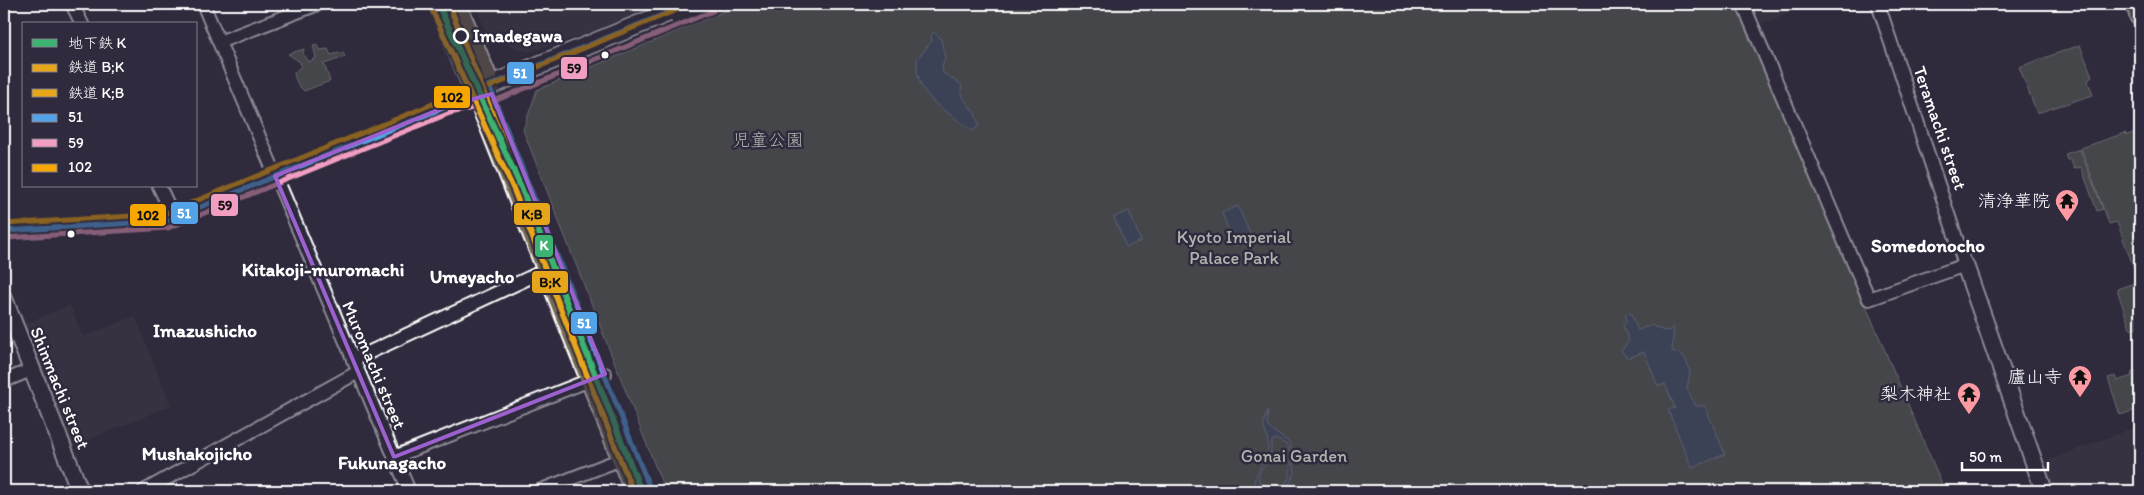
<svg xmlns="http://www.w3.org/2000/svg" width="2144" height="495" font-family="Itim,'Klee One',sans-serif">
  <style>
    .built { fill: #433a47 }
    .green { fill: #60695c; stroke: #b0b4ae }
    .water { fill: #4b6076; stroke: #93a0ad; fill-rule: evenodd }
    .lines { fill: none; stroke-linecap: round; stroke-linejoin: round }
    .minor-casing { stroke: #fff; stroke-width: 16 }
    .tertiary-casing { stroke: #fff; stroke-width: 20 }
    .secondary-casing { stroke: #fff; stroke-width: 21 }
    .primary-casing { stroke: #fff; stroke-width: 24 }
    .trunk-casing { stroke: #fff; stroke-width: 25 }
    .minor { stroke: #2f2a3d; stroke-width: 12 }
    .tertiary { stroke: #2f2a3d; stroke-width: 16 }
    .secondary { stroke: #2f2a3d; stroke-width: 18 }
    .primary { stroke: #766a54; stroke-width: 20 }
    .trunk { stroke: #766a54; stroke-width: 21 }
    .bus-1-casing { stroke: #2f2a3d; stroke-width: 9 }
    .bus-2-casing { stroke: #2f2a3d; stroke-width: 9 }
    .bus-3-casing { stroke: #2f2a3d; stroke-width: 9 }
    .bus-1 { stroke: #53a3e8; stroke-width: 5 }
    .bus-2 { stroke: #f19ec2; stroke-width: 5 }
    .bus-3 { stroke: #f7a600; stroke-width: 5 }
    .rail-1-casing { stroke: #2f2a3d; stroke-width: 10 }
    .rail-2-casing { stroke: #2f2a3d; stroke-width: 10 }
    .rail-1 { stroke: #e7a61a; stroke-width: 6 }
    .rail-2 { stroke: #e7a61a; stroke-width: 6 }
    .metro-1-casing { stroke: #2f2a3d; stroke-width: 10 }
    .metro-1 { stroke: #3cb371; stroke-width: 6 }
    .marked { fill: none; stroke: #9c61cf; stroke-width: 4; stroke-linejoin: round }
    .stop-dot { fill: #2f2a3d; stroke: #fff; stroke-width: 2.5 }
    .bus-dot { fill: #fff; stroke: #2f2a3d; stroke-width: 2 }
    .labels { text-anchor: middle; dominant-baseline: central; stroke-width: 5; stroke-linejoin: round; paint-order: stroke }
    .stop-label { font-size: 18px; font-weight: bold; fill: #fff; stroke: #2f2a3d; text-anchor: start }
    .street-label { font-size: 18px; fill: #fff; stroke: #2f2a3d }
    .park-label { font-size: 18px; fill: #b0b4ae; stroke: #2f2a3d }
    .poi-label { font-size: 18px; fill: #fff; stroke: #2f2a3d; text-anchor: end }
    .neighbourhood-label { font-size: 19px; font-weight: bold; fill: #fff; stroke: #2f2a3d }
    .line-badge { stroke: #2f2a3d; stroke-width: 2 }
    .badge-label { font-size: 14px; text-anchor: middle; font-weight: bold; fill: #fff }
    .pale-badge-label { font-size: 14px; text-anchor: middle; font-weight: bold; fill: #111 }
  </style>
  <rect width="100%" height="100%" fill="#2f2a3d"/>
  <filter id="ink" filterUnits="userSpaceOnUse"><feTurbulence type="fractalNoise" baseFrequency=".02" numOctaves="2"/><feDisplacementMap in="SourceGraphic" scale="10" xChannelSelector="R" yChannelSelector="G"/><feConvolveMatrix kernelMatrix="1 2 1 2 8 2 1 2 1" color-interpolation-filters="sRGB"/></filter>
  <g filter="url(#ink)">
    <path class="built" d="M474,4h191l-43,19 -94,29 -39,-14z
      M1754,4h58l-50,20z
      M70,305l13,32 52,-21 36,90 -100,41 -50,-122z
      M2140,425v66h-86l-10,-29z"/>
    <path class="green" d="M741,4h996l208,487h-1280l-142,-361 14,-40z
      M316,44l4,6 8,-1 3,6 12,-3 2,5 -21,7 6,17 -26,10c-6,-5 -9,-11 -10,-18l7,-7 -1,-4 -12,-8 16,-5 -1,5 5,8 8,-4 -3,-13z
      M2080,45l12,31 -4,5 5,14 -56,18 -18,-46z
      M2140,131v149h-2l-21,-58 -8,2 -28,-76 44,-15 2,2z
      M2080,149l23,60 -6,2 -16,-44 -7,2 -3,-9h-4l-2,-6z
      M2140,281v45l-10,3 -13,-40z
      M2137,371l3,9v29l-20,6 -12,-37 7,-2 2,5 15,-5 -1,-3z"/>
    <path class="water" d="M934,32l7,7 4,19 -3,7 1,8 19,12c-4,17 14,20 17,41l-7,5c-26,-23 -57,-30 -55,-72l15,-18 -1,-5z
      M1238,206l14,33 -17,7 -13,-33z
      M1129,211l12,30 -15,6 -12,-30z
      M1630,312l8,18 13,-5 13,6 7,-1 3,-4 -2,25 11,4 3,5 4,12 -3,17 9,17h9l20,48 -33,14 -24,-58 7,-2 -10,-24 -7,2 -14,-34 -16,6 -7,-7 8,-10 -6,-15 4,-5 -2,-7z
      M1268,411l-1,14 3,4 20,14 5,30 -10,18 -28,-3 -3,-5c2,-12 14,-26 14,-36 1,-17 -10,-17 0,-36zM1276,439l11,6c8,15 5,33 -6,45l-22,-7c-3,-12 6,-16 10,-25 2,-5 2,-11 3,-17z"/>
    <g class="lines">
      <g class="minor-casing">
        <path id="minor" d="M72,4l10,20
          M203,4l206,487
          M1743,4l126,295 96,-34 -87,-261
          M219,42l99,-38
          M159,186l15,32
          M353,360l195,-91
          M4,381l27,-11
          M394,457l211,-83
          M144,491l214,-119
          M539,491l85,-33"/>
      </g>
      <g class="tertiary-casing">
        <path id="tertiary" d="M1965,265l79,226
          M4,299l76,192"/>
      </g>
      <g class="secondary-casing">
        <path id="secondary" d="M679,17l31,-13
          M4,231l162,-10 282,-115 28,-15 213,-87"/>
      </g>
      <g class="primary-casing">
        <path id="primary" d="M2137,4l3,11"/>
      </g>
      <g class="trunk-casing">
        <path id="trunk" d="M439,4l52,122 145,365
          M460,16l29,69"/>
      </g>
      <use href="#minor" class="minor"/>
      <use href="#tertiary" class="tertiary"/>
      <use href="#secondary" class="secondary"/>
      <use href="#primary" class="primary"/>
      <use href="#trunk" class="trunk"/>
      <g class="bus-1-casing">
        <path id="bus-1" d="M489,85l162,406
          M4,231l162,-10 282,-115 28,-15 213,-87"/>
      </g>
      <g class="bus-2-casing">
        <path id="bus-2" d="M4,238l164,-10 282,-115 32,-7 231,-95"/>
      </g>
      <g class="bus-3-casing">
        <path id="bus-3" d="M4,224l160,-10 281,-115 32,-7 214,-88"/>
      </g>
      <use href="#bus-1" class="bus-1"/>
      <use href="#bus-2" class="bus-2"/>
      <use href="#bus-3" class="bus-3"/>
      <g class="rail-1-casing">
        <path id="rail-1" d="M431,7l83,183 119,301"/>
      </g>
      <g class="rail-2-casing">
        <path id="rail-2" d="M450,7l191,484"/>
      </g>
      <use href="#rail-1" class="rail-1"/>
      <use href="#rail-2" class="rail-2"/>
      <g class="metro-1-casing">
        <path id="metro-1" d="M438,4l83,183 120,304"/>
      </g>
      <use href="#metro-1" class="metro-1"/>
    </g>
  </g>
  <path d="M0 0H2144V495H0ZM492,94l113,280 -211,83 -119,-281 173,-70z" fill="#2f2a3d" fill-opacity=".55" fill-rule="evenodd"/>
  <path class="marked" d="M492,94l113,280 -211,83 -119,-281 173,-70z"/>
  <defs>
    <g id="temple-pin" transform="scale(1.25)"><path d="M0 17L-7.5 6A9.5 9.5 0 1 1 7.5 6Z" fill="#ff9aa2" stroke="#2f2a3d"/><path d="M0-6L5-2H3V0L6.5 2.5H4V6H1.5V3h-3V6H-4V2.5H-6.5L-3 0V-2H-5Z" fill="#111"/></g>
  </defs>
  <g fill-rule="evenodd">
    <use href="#temple-pin" x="2067" y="201"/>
    <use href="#temple-pin" x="2080" y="377"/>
    <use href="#temple-pin" x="1969" y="394"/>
  </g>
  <circle class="stop-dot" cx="461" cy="36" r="7"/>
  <g class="bus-dot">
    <circle cx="605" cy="55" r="4.5"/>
    <circle cx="71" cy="234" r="4.5"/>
  </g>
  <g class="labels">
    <g class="stop-label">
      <text x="473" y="36">Imadegawa</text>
    </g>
    <g class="street-label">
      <text transform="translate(1940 128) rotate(71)">Teramachi street</text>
      <text transform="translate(374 365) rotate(67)">Muromachi street</text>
      <text transform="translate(60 388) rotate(68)">Shinmachi street</text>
    </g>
    <g class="park-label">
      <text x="768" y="140">児童公園</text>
      <text x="1234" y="237">Kyoto Imperial<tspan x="1234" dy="21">Palace Park</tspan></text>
      <text x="1294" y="456">Gonai Garden</text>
    </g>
    <g class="poi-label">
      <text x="2050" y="201">清浄華院</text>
      <text x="2062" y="377">廬山寺</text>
      <text x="1952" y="394">梨木神社</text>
    </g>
    <g class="neighbourhood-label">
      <text x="1928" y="245">Somedonocho</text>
      <text x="323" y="269">Kitakoji-muromachi</text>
      <text x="472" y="276">Umeyacho</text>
      <text x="205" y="330">Imazushicho</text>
      <text x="197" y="453">Mushakojicho</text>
      <text x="392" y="462">Fukunagacho</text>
    </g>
  </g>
  <g class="line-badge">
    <rect x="560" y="56" width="28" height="24" rx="5" fill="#f19ec2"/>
    <rect x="506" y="61" width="29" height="24" rx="5" fill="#53a3e8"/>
    <rect x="433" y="85" width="38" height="24" rx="5" fill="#f7a600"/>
    <rect x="210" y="193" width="29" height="24" rx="5" fill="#f19ec2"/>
    <rect x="170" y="201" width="29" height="24" rx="5" fill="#53a3e8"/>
    <rect x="513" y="202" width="38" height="24" rx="5" fill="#e7a61a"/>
    <rect x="129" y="203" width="38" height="24" rx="5" fill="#f7a600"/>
    <rect x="534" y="234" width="20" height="24" rx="5" fill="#3cb371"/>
    <rect x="531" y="270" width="38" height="24" rx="5" fill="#e7a61a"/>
    <rect x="570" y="311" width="28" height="24" rx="5" fill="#53a3e8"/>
  </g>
  <g class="badge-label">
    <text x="520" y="78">51</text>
    <text x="184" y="218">51</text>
    <text x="544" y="250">K</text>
    <text x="584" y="328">51</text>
  </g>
  <g class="pale-badge-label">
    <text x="574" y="73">59</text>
    <text x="452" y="102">102</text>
    <text x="225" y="210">59</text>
    <text x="532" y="219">K;B</text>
    <text x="148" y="220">102</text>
    <text x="550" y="287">B;K</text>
  </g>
  <rect width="2144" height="495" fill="none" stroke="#2f2a3d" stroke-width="20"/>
  <rect x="10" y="10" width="2124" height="475" fill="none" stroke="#fff" stroke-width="2" filter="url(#ink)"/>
  <rect x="22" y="22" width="175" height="165" fill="#2f2a3d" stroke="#827f8b"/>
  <rect x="32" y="39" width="25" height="8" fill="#3cb371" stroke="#827f8b"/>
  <text x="68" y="48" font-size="15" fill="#ffffff">地下鉄 K</text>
  <rect x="32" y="64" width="25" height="8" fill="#e7a61a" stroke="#827f8b"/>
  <text x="68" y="72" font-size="15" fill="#ffffff">鉄道 B;K</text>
  <rect x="32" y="89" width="25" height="8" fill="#e7a61a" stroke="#827f8b"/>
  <text x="68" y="98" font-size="15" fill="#ffffff">鉄道 K;B</text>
  <rect x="32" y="114" width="25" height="8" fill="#53a3e8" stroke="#827f8b"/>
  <text x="68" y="122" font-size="15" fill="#ffffff">51</text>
  <rect x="32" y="139" width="25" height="8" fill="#f19ec2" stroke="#827f8b"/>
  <text x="68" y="148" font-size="15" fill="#ffffff">59</text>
  <rect x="32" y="164" width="25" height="8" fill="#f7a600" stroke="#827f8b"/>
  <text x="68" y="172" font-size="15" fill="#ffffff">102</text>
  <path d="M1962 462v8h86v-8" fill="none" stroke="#ffffff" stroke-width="2.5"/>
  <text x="1969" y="462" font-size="15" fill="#ffffff" stroke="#2f2a3d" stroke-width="4" paint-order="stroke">50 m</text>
</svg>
